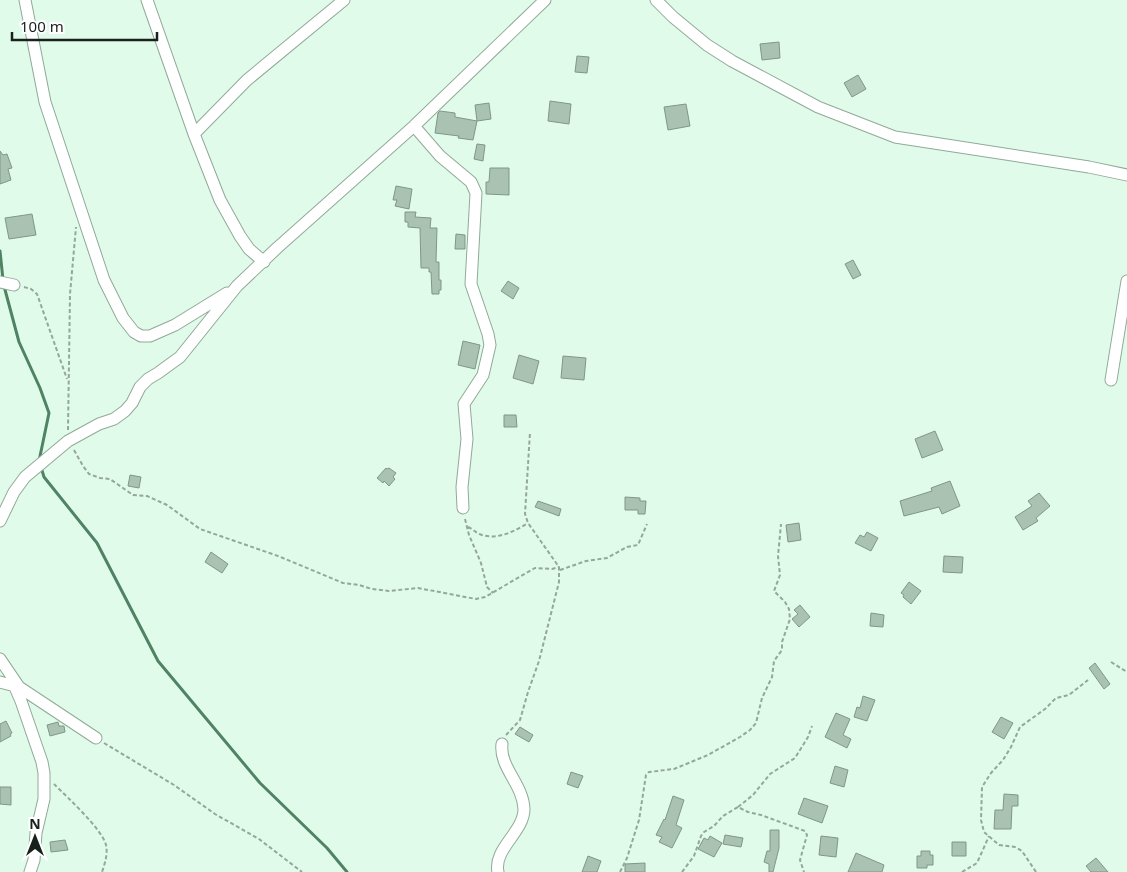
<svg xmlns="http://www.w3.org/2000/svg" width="1127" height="872" font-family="'Noto Sans',sans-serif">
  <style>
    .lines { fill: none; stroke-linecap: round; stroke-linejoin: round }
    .stream { stroke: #4f8364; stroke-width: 3 }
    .building { fill: #a9c2b2; stroke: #7f9788 }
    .minor-casing { stroke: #91a999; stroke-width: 13 }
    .path { stroke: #93a79a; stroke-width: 2; stroke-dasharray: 4 2.5; stroke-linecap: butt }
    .minor { stroke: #fff; stroke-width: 11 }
  </style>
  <rect width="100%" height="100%" fill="#e1fbea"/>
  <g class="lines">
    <path class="stream" d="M0,251l3,29
      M4,286l15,56 21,46 9,25 -10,48
      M41,467l3,10 53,66 61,118 102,122 67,65 20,24"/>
  </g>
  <path class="building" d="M779,42l1,16 -18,2 -2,-16z
    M577,56l12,1 -2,16 -12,-1z
    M858,75l8,14 -14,8 -8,-14z
    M550,101l21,3 -2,20 -21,-3z
    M489,103l2,16 -14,2 -2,-16z
    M686,104l4,22 -22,4 -4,-23z
    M440,111l15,2v4l22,4 -4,19 -15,-2 1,-2 -24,-3 3,-20z
    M477,144l8,1 -2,16 -9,-2z
    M0,151l3,4 4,-1 5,14 -4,1 3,11 -11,4z
    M490,168h19v27l-23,-1v-12h3z
    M396,186l16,3 -3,20 -14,-3 2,-6h-4z
    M405,212h11l-1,5 16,1 -1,10h7l-1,34h3v18h2v10h-2v4h-7l-1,-22h-2v-4h-8l-1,-40 -12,-1v-5h-3z
    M32,214l4,21 -27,4 -4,-21z
    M456,234l9,1v14h-10z
    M853,260l8,15 -8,4 -8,-15z
    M508,281l11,7 -6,11 -12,-8z
    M463,341l17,4 -5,24 -17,-4z
    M519,355l20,6 -6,23 -20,-6z
    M563,356l23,2 -2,22 -23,-2z
    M504,415h12l1,12h-13z
    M935,431l8,19 -21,8 -7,-19z
    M386,468l1,1 2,-1 7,5 -3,4 2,2 -6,7 -5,-5 -1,2 -6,-5z
    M130,475l11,2 -2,11 -11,-2z
    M950,481l10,25 -18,8 -3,-7 -35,9 -4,-15 32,-10 -1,-3z
    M1039,493l11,13 -14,12 2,3 -15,9 -8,-13 17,-11 -4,-5z
    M625,497l15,1v3h6l-1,13h-7v-4h-13z
    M538,501l23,8 -2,7 -24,-9z
    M799,523l2,17 -13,2 -2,-17z
    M867,532l11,6 -7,13 -16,-8 5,-8 4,2z
    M211,552l17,12 -6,9 -17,-11z
    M944,556l19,1 -1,16 -19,-1z
    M909,582l12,9 -10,13 -8,-7 1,-2 -3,-2z
    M800,605l10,12 -11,10 -7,-8 6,-5 -4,-4z
    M871,613l13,2 -1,12 -13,-1z
    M1095,663l15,21 -6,5 -15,-21z
    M863,696l12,4 -8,21 -13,-4 3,-10 3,1z
    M836,713l14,6 -7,16 8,4 -4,9 -22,-11z
    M1001,717l12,6 -9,16 -12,-7z
    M6,721l6,12 -2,1 1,2 -11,6v-18z
    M58,722l1,4h5l1,6 -15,4 -3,-11z
    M520,727l13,8 -4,7 -14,-8z
    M835,766l13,4 -4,17 -14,-4z
    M571,772l12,4 -5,12 -11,-4z
    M0,787h11v18l-11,-1z
    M1004,794l14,1v11h-6l-1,23h-17l1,-19h8z
    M673,796l11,4 -8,25 6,3 -10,20 -13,-6 3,-5 -6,-2 8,-16 1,1z
    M804,798l24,8 -6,17 -24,-9z
    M770,830h9v18l-6,24h-4v-8l-5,-2 3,-11h3z
    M725,835l18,3 -2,9 -18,-3z
    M710,836l12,7 -8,14 -16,-8 6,-11 4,2z
    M821,836l17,2 -2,19 -17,-2z
    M65,840l3,10 -17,2 -1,-10z
    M952,842h14v14h-14z
    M921,851h9v4h3v10h-6v3h-10v-12h4z
    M856,853l28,12 -2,7h-34z
    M588,856l13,5 -4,11h-15z
    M1096,858l12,14h-17l-5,-6z
    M645,863v9h-20v-8z"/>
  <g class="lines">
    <g class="minor-casing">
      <path id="minor" d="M25,0l20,102 59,178 19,38 11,14 7,4h9l25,-11 52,-32
        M147,0l47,134 26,66 20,36 9,13 15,13
        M656,0l17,17 34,28 25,16 86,46 77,30 194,30 38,8
        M414,126l26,30 31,26 5,11 -5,91 17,50 2,11 -7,30 -19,29 3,35 -5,48 1,21
        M194,134l53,-54 97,-80
        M0,282l14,3
        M1111,380l16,-99
        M0,521l14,-29 11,-15 43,-36 31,-17 15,-5 11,-8 7,-8 8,-16 8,-8 10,-6 22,-16 57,-71 40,-38 137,-122 131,-126
        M0,659l19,28
        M0,682l19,5 77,51
        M14,685l7,16 21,61 2,11v26l-8,34 -2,27 -4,12
        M498,872c-5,-23 26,-40 26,-63 -1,-25 -25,-42 -22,-65"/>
    </g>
    <path class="path" d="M24,287l7,2 6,5 30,85
      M68,430l2,-136 6,-67
      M74,450l9,16 6,8 11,4 10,1 23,16 14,1 20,9 33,24 78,27 65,27 16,2 13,4 17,2 29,-3 58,11 9,-2 50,-29 17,1 7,-2
      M465,519l4,16 12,28 6,24 6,6
      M468,527c5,2 9,7 14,8 16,5 33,-4 46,-12
      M560,570l26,-9 21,-3 20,-11 11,-2 9,-21
      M1111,662l16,10
      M506,735l14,-15 8,-28 11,-31 20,-79v-15l-31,-44 -3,-9 5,-82
      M104,743l70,42 41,29 44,25 43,33
      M54,784c13,13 48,45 52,61 2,9 -1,18 -4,27
      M738,807l15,-12 17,-21 25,-16 13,-21 4,-11
      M620,872l7,-14 12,-38 7,-45 3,-3 25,-3 34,-14 32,-18 10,-7 6,-7 6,-25 10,-21 2,-16 8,-11v-8l8,-23 -1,-10 -4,-7 -11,-11 6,-16 -2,-19 3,-32
      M682,872l12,-16 7,-20 3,-4 10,-6 9,-10 15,-9 10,5 13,3 44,16 2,4 -7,25 4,12
      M962,872l15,-9 12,-27
      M1036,872l-14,-21 -7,-4 -16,-2 -15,-13 -3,-12 1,-33 9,-14 12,-13 8,-13 9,-20 25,-18 11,-11 13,-3 19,-15"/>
    <use href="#minor" class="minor"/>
  </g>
  <g transform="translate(35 837)" stroke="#ffffff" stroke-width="4" paint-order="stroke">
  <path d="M0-4L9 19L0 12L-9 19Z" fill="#18211b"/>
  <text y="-8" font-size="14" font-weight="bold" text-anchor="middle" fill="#18211b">N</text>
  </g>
  <path d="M12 32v8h145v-8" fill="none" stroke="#18211b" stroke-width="2.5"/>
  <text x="20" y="32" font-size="15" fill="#18211b" stroke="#ffffff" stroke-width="4" paint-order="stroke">100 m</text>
</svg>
